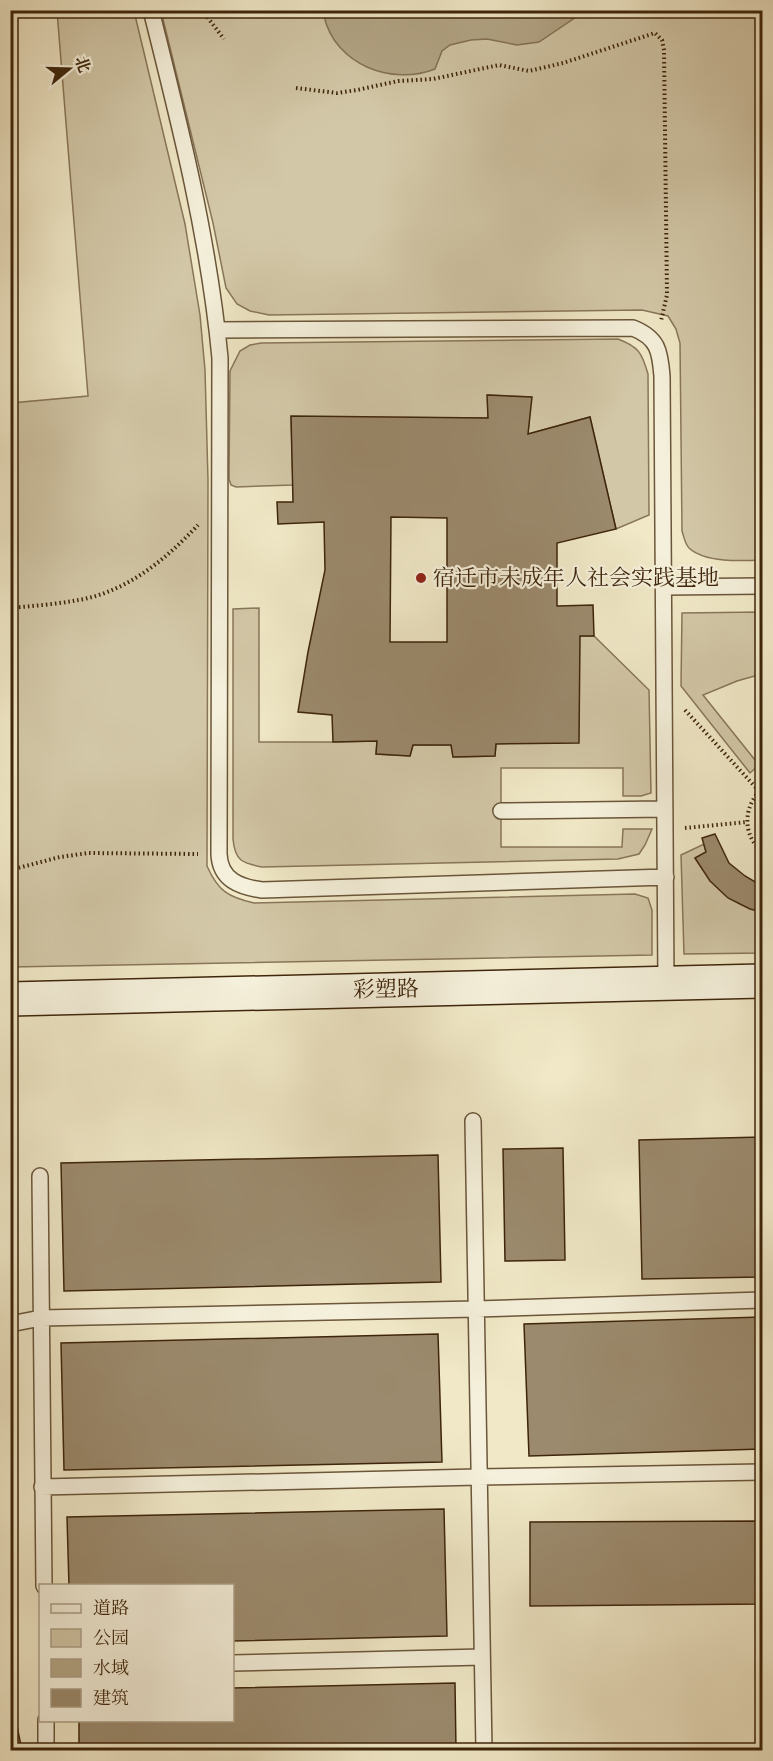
<svg xmlns="http://www.w3.org/2000/svg" width="773" height="1761" font-family="'IM FELL DW Pica','Noto Serif SC',serif">
  <style>
    .green { fill: #d2c7a7; stroke: #887659; stroke-width: 1.5 }
    .water { fill: #b3a687; stroke: #847255; stroke-width: 1.5 }
    .building { fill: #9b8a6d; stroke: #3e250b; stroke-width: 1.5; fill-rule: evenodd }
    .lines { fill: none; stroke-linecap: round; stroke-linejoin: round }
    .lane-casing { stroke: #6a563a; stroke-width: 18 }
    .secondary-casing { stroke: #3e250b; stroke-width: 36 }
    .path { stroke: #3e250b; stroke-width: 4; stroke-dasharray: 1.5 3; stroke-linecap: butt }
    .lane { stroke: #f5f0db; stroke-width: 15 }
    .secondary { stroke: #f5f0db; stroke-width: 33 }
    .poi-dot { fill: #8f2418; stroke: #f5f0db; stroke-width: 2 }
    .labels { text-anchor: middle; dominant-baseline: central; stroke-width: 4.5; stroke-linejoin: round; paint-order: stroke }
    .poi-label { font-size: 22px; fill: #3e250b; stroke: #f5f0db; text-anchor: start }
    .street-label { font-size: 22px; fill: #3e250b; stroke: #f5f0db }
  </style>
  <rect width="100%" height="100%" fill="#f0e8c7"/>
  <filter id="stains"><feTurbulence type="fractalNoise" baseFrequency=".00333" numOctaves="4"/><feColorMatrix values="0 0 0 0 .2 0 0 0 0 .09 0 0 0 0 .02 0 0 0 .5 -.17"/></filter>
  <radialGradient id="worn" r=".72"><stop offset=".6" stop-color="#630" stop-opacity="0"/><stop offset="1" stop-color="#630" stop-opacity=".3"/></radialGradient>
  <path class="green" d="M57,11h77l51,213 15,91 5,55 3,110 -1,386c11,25 21,31 47,37l381,-9 13,4 4,12v45l-641,12v-564l77,-7z
    M161,11h601v549c-20,1 -57,3 -73,-12 -4,-4 -5,-11 -7,-17l-2,-188 -4,-14 -8,-13 -26,-6 -373,5 -19,-4 -13,-7 -11,-16 -13,-65z
    M618,339c21,8 24,14 30,35l1,141 -33,14 -26,-112 -62,17 3,-37 -43,-2v23l-197,-1 2,68 -57,2 -5,-2 -2,-6 1,-108 10,-20 10,-6 11,-2z
    M259,608v134h74l44,-1 -1,13 34,2 3,-11h38l2,12 42,-1 1,-12 84,-108h14l55,54 2,103 -10,3h-18v-28h-122v79h121l1,-18h29l-7,16 -6,9 -21,5 -356,8c-20,-4 -27,-6 -29,-28v-230z
    M762,612v62l-25,7 -34,14 56,70 -9,8 -69,-87 1,-73z
    M704,844l2,8 -11,6c18,28 33,46 67,54v41l-78,1 -3,-99z"/>
  <path class="water" d="M330,11v-1l255,1 -46,31 -22,3 -30,-6 -16,1 -21,5 -8,6 -7,18c-43,17 -100,-4 -111,-53z"/>
  <path class="building" d="M487,395l45,2 -4,37 62,-17 26,112 -59,14v63l36,-1 1,31h-14l-1,107 -83,1 -1,12 -42,1 -2,-12h-38l-3,11 -34,-2 1,-13 -44,1 -1,-27 -34,-3 10,-60 17,-82 -1,-48 -46,2 -1,-22h16l-2,-86 197,2zM391,517l56,1v124h-57z
    M715,834l14,29 16,13 17,10v26l-12,-3 -22,-11 -18,-17 -15,-23 11,-6 -4,-14z
    M762,1137v140l-120,2 -3,-139z
    M563,1148l2,112 -60,1 -2,-112z
    M438,1155l3,127 -377,9 -3,-128z
    M762,1317v132l-233,7 -5,-132z
    M438,1334l4,128 -378,8 -3,-127z
    M444,1509l3,127 -215,5v-55h-163l-2,-69z
    M762,1521v83l-232,2v-84z
    M455,1683l1,67h-377v-30h153v-32z
    M10,1693l12,57h-12z"/>
  <g class="lines">
    <g class="lane-casing">
      <path id="lane" d="M151,10c29,115 58,230 69,348l-1,496c1,26 21,33 43,36l404,-13
        M218,330l415,-2c25,10 27,23 29,48l4,608
        M664,587l98,-1
        M501,811l164,-2
        M473,1121l11,629
        M40,1176l4,410
        M10,1324l31,-6 435,-9 286,-9
        M42,1487l436,-10 284,-5
        M232,1663l250,-6
        M46,1720v30"/>
    </g>
    <g class="secondary-casing">
      <path id="secondary" d="M10,999l752,-18"/>
    </g>
    <path class="path" d="M202,10l22,29
      M296,88l41,5 20,-3 41,-9 35,-2 66,-14 30,6 34,-8 92,-30 7,7 2,10 3,245 -6,26
      M10,608c23,-2 47,-4 69,-8 49,-9 86,-40 119,-75
      M685,710l74,81
      M762,788c-19,19 -20,46 0,64
      M685,828l62,-6
      M10,870l50,-13 28,-4 110,1"/>
    <use href="#lane" class="lane"/>
    <use href="#secondary" class="secondary"/>
  </g>
  <circle class="poi-dot" cx="421" cy="578" r="6"/>
  <g class="labels">
    <g class="poi-label">
      <text x="433" y="578">宿迁市未成年人社会实践基地</text>
    </g>
    <g class="street-label">
      <text transform="translate(386 990) rotate(-1)">彩塑路</text>
    </g>
  </g>
  <rect width="773" height="1761" fill="none" stroke="#f0e8c7" stroke-width="36"/>
  <rect x="12" y="12" width="749" height="1737" fill="none" stroke="#3e250b" stroke-width="3"/>
  <rect x="18" y="18" width="737" height="1725" fill="none" stroke="#3e250b" stroke-width="1.5"/>
  <rect x="39" y="1584" width="195" height="138" fill="#f5f0db" stroke="#ac9f88" stroke-width="1.5"/>
  <rect x="51" y="1604" width="30" height="9" fill="#f5f0db" stroke="#ac9f88" stroke-width="1.5"/>
  <text x="93" y="1614" font-size="18" fill="#3e250b">道路</text>
  <rect x="51" y="1629" width="30" height="18" fill="#d2c7a7" stroke="#ac9f88" stroke-width="1.5"/>
  <text x="93" y="1644" font-size="18" fill="#3e250b">公园</text>
  <rect x="51" y="1659" width="30" height="18" fill="#b3a687" stroke="#ac9f88" stroke-width="1.5"/>
  <text x="93" y="1674" font-size="18" fill="#3e250b">水域</text>
  <rect x="51" y="1689" width="30" height="18" fill="#9b8a6d" stroke="#ac9f88" stroke-width="1.5"/>
  <text x="93" y="1704" font-size="18" fill="#3e250b">建筑</text>
  <g transform="translate(69 69) rotate(71)" stroke="#f5f0db" stroke-width="4.5" paint-order="stroke">
  <path d="M0-4.5L10 22L0 15L-10 22Z" fill="#3e250b"/>
  <text y="-9" font-size="16" font-weight="bold" text-anchor="middle" fill="#3e250b">北</text>
  </g>
  <rect width="100%" height="100%" filter="url(#stains)"/>
  <rect width="100%" height="100%" fill="url(#worn)"/>
</svg>
